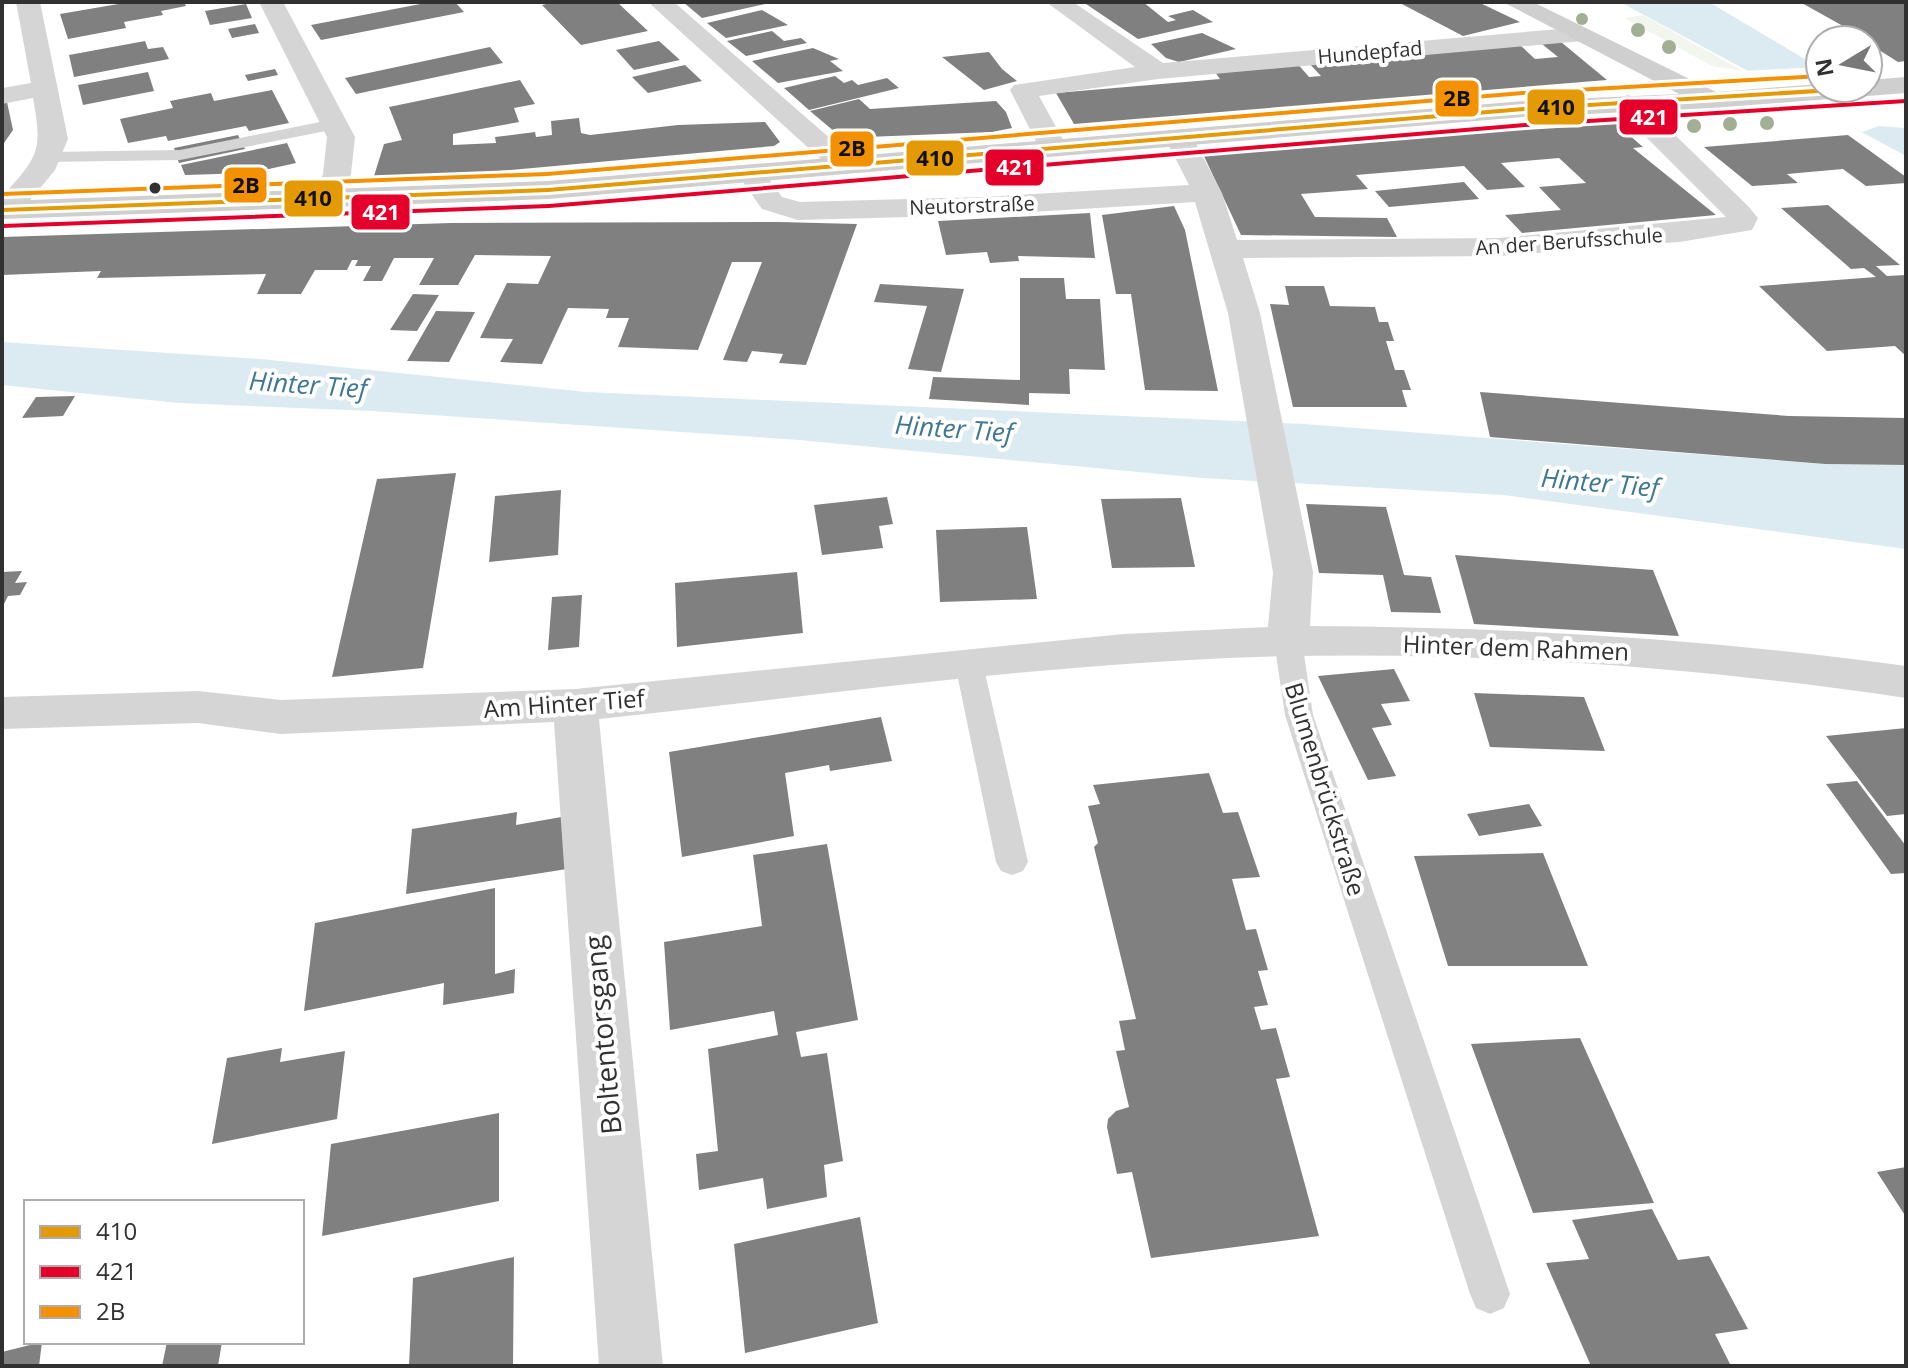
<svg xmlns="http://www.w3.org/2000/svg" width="1908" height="1368" font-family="'Open Sans',sans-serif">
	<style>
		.green { fill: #f2f6ee }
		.water { fill: #dcebf2 }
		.pier { fill: #fff }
		.building { fill: #808080 }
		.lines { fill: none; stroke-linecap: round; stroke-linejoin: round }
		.lane { fill: #d5d5d5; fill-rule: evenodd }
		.street { fill: #d5d5d5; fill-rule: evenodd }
		.secondary { fill: #cfcfcf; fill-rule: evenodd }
		.bus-1-casing { stroke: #fff; stroke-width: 6 }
		.bus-2-casing { stroke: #fff; stroke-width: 6 }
		.bus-3-casing { stroke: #fff; stroke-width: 6 }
		.bus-1 { fill: #e39a05; fill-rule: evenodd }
		.bus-2 { fill: #e4002b; fill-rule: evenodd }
		.bus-3 { fill: #f39100; fill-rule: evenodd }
		.tree { fill: #a3af95 }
		.bus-dot { fill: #313131; stroke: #fff; stroke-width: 3 }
		.labels { text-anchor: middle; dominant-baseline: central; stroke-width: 8; stroke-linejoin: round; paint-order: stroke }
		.far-street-label { font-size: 20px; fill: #313131; stroke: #fff }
		.street-label { font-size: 24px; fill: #313131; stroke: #fff }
		.water-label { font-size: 26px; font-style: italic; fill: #3f7894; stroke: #fff }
		.near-street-label { font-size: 28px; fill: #313131; stroke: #fff }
		.line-badge { stroke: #fff; stroke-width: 3 }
		.badge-label { font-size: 22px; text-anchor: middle; font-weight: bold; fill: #fff }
		.pale-badge-label { font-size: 22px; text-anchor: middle; font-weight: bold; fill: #111 }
	</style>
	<rect width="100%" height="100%" fill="#fff"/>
	<path class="green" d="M1643,15L1743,71L1712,66L1624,18Z"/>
	<path class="water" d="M1620,2H1709L1820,68V88L1906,117V156Z
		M2,342L261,359L586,392L1304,424L1825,464L1906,465V549L1503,495L1202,478L799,440L372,411L178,403L2,385Z"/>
	<path class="pier" d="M1818,67L1820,88H1855L1906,117V128L1879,126L1862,132L1743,71Z"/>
	<path class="building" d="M130,2H184L186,6L161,11L163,15L124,22L126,28L68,39L60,14Z
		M431,2H455L464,12L321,40L311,25Z
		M555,2H617L648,31L581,45L542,5Z
		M683,2H769L770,3L702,18Z
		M1083,2H1143L1168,22L1176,20L1168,16L1193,10L1213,22L1138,39Z
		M1398,2H1478L1520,22L1463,36Z
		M1800,2H1906V61L1898,62L1868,43V40Z
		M246,4L252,18L210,25L205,11Z
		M762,10L788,25L726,38L707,23Z
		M255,24L259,33L232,38L228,29Z
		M772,31L784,41L801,38L807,43L746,56L727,41Z
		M1202,33L1236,49L1179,62L1166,58L1151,44Z
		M145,41L148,49L163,47L169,59L74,77L69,55Z
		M659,41L680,60L634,70L616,50Z
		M1561,42L1607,80L1074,124L1056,93L1220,79L1212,68L1296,62L1309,77L1321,76L1307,61L1520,45L1535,59L1558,57L1542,44Z
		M490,47L503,63L356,94L345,78Z
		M813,48L839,59L830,61L843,71L778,83L752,61Z
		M989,52L1002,69L1017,81L984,90L942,57Z
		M685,65L702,81L648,93L632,77Z
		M275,69L278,75L248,81L245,75Z
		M148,72L154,91L83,105L78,85Z
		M835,76L844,83L852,80L858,85L887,78L899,88L809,110L784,88Z
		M520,80L535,104L514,108L519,122L453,134V145L496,143L495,137L535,132L536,137L552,135L551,121L579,118L581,133L590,135L678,125L765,122L780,142L774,146L456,175L374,176L384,144L402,140L389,107Z
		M272,90L289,123L249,131L246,126L168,141L166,136L128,143L120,119L173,108L170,101L211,93L214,101Z
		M859,99L870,109L996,101L1006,112L1012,128L992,132L842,138L810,111Z
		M7,102L13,130L2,146V103Z
		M1614,122L1643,147L1633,148L1716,215L1522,233L1505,215L1561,210L1539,187L1586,183L1559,158L1501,163L1525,187L1487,190L1464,166L1356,175L1368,189L1301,194L1315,217L1387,218L1397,237L1241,235L1203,154Z
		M238,135L245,149L179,163L174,148Z
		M1848,135L1906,177V183L1866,186L1843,169L1787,174L1798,183L1752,186L1704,147Z
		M287,143L296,163L250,173L185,175L181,165Z
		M1464,182L1479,199L1389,207L1375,191Z
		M1828,205L1900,265L1876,266L1887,276L1906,275V356L1895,346L1827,351L1759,286L1876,277L1864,268L1851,269L1781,208Z
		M1174,206L1185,230L1218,391L1145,390L1131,294H1116L1102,215Z
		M1090,213L1095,258L1018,256L1019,261L990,263L987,252L946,255L938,221Z
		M779,222L857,224L806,365L779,363L783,354L752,351L747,362L723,360L762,262H732L698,350L618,347L629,318H606L609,309L568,308L542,364L500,362L513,339L480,338L507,283L538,284L551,256L475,255L458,285H419L434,258H394L382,281H363L371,266H355L358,260H352L347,270H315L301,294H257L266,274L97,278L101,271L2,275V237L451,223Z
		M1020,278H1064L1066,299H1100L1105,370L1069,369L1070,394L1029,393V405L929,399L933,377L1020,380Z
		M880,284L964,289L941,372L908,369L927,306L874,302Z
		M1285,286H1324L1330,306L1375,307L1379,322H1388L1394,341H1386L1395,370H1404L1411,390H1402L1407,407H1293L1270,304L1289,305Z
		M413,294L439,295L417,331L390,330Z
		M436,311L475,312L449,362L407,361Z
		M1480,392L1789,416L1906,418V465L1825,464L1490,437Z
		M75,396L63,416L22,418L36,397Z
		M456,473L423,668L332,677L377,479Z
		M561,490L558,555L489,562L495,496Z
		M887,497L893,524L879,526L883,548L822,555L814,505Z
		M1181,498L1195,567L1112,568L1101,499Z
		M1306,504L1386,507L1404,575L1431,577L1441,613L1391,612L1383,575L1319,573Z
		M1027,527L1037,599L940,602L936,530Z
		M1455,555L1653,570L1679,636L1474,624Z
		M22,571L15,583L27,582L20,595L8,596L2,608V572Z
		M797,572L803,633L677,647L675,583Z
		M582,595L579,647L548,650L552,597Z
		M1394,669L1410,701L1381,704L1392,725L1372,728L1396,776L1368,780L1318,676Z
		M1474,693L1584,697L1605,751L1490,747Z
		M881,717L892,761L830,771L829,765L785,773L794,836L682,857L669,752Z
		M1906,728V814L1887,816L1826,736Z
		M1209,773L1223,813L1238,812L1260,877L1232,879L1246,930L1256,929L1268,970L1258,971L1268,1005L1254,1007L1261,1030L1276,1028L1290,1077L1276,1079L1319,1236L1151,1258L1132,1172L1117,1174L1107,1127L1108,1119L1116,1111L1129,1107L1116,1051L1125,1050L1119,1021L1136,1019L1094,847L1098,843L1088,806L1100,804L1093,785Z
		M1857,781L1906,846V873L1891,874L1826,784Z
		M1529,804L1542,826L1479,836L1467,814Z
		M517,812L516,825L567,816V869L406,894L412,829Z
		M827,844L858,1020L796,1032L801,1057L827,1053L843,1161L824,1165L827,1197L767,1209L763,1178L699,1190L696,1154L718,1151L708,1049L778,1035L774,1011L670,1030L664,942L762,926L753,855Z
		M1543,853L1588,966H1448L1414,856Z
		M495,888V974L515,969L514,993L443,1005L444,983L304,1011L315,923Z
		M1580,1038L1654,1203L1533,1213L1471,1044Z
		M282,1048L280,1062L345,1051L337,1119L212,1144L227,1058Z
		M499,1113V1201L322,1236L331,1144Z
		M1906,1167V1217L1877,1172Z
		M1652,1209L1678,1260L1709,1256L1748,1329L1715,1334L1731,1366H1591L1546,1263L1589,1259L1572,1220Z
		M860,1217L878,1323L745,1353L734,1244Z
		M514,1257L513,1366H409L413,1278Z
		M42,1342L39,1366H2V1352Z
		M167,1342H222L218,1366H162Z"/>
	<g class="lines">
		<path class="lane" d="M335,119L344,124L341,128L180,160L48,162L39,157L48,152L180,150Z
			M1288,632L1298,634L1302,641L1313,715L1510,1294L1504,1308L1490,1314L1476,1308L1470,1294L1285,715L1274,641L1278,634Z
			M969,654L979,657L983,664L1028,862L1023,871L1012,875L1001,871L996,862L955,664L959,657Z"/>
		<path class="street" d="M16,2H40L68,139L55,170L17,216L2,218V197C38,156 43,153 33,98L2,104V88L31,83Z
			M259,2H283L355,137L351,174L338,205H318L313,199L323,174L327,137Z
			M648,2H674L856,161L860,167L856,173H836Z
			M1046,2H1073L1163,63L1583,27L1595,34L1583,41L1158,79L1039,96L1067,147L1063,153H1043L1039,147L1010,90L1014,85L1135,67Z
			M1627,95L1636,97L1748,206L1758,218L1752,230L1679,242L1499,256L1243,258L1260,313L1313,572L1310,626C1510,627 1708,639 1906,666V698C1702,668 1495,652 1288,656C1058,661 828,695 599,719L663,1366H599L554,722L281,734L198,723L2,729V697L198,691L281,700L575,689L1124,634L1268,627L1273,572L1228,313L1195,202L983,215L798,220L762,209L738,175L742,169H762L782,197L800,202L983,197L1189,185L1164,136L1168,130H1188L1192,136L1222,193L1237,240L1499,238L1726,217L1618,109L1614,103Z"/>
		<path class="secondary" d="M1503,2H1533L1716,92L1820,84V88H1868V80L1906,77V93L1712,108L1524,117L548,199L2,219V201L548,181L1524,101L1679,94Z"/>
		<g class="bus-1-casing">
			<path id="bus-1" d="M1868,86L1871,88L1867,90L1524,111L548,192L2,212V208L548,188L1524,107L1832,88H1868Z"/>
		</g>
		<g class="bus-2-casing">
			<path id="bus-2" d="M1906,99V103L1525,127L549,208L2,228L3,224L549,204L1525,123Z"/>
		</g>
		<g class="bus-3-casing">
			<path id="bus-3" d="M1820,74V78L1523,95L547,176L2,196V192L547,172L1523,91Z"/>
		</g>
		<use href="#bus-1" class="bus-1"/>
		<use href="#bus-2" class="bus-2"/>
		<use href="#bus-3" class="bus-3"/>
	</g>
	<g class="tree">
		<circle cx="1582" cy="19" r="6"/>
		<circle cx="1638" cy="30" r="7"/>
		<circle cx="1669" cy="47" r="7"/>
		<circle cx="1767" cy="123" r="7"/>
		<circle cx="1730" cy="124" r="7"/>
		<circle cx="1694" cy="126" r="7"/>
	</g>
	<circle class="bus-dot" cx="155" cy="188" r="7"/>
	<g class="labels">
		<g class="far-street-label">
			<text transform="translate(1370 52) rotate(-5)">Hundepfad</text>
			<text transform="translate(972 205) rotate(-2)">Neutorstraße</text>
			<text transform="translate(1569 241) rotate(-4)">An der Berufsschule</text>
		</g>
		<g class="street-label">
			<text transform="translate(1516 647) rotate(2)">Hinter dem Rahmen</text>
			<text transform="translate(564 703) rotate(-4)">Am Hinter Tief</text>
			<text transform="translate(1326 789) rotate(73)">Blumenbrückstraße</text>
		</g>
		<g class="water-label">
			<text transform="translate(308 384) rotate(4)">Hinter Tief</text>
			<text transform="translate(954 428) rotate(4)">Hinter Tief</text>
			<text transform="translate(1600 482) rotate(5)">Hinter Tief</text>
		</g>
		<g class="near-street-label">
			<text transform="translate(602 1035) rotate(-95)">Boltentorsgang</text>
		</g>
	</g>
	<g class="line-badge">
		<rect x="1434" y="79" width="46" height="39" rx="8" fill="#f39100"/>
		<rect x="1526" y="88" width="60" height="38" rx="8" fill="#e39a05"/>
		<rect x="1618" y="98" width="61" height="38" rx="8" fill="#e4002b"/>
		<rect x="829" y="130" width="46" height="38" rx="8" fill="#f39100"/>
		<rect x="905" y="139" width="60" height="38" rx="8" fill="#e39a05"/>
		<rect x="984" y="148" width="61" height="39" rx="8" fill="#e4002b"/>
		<rect x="223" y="166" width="45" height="38" rx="8" fill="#f39100"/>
		<rect x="283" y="179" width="61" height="39" rx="8" fill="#e39a05"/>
		<rect x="350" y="193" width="61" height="38" rx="8" fill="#e4002b"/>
	</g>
	<g class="badge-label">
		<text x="1649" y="125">421</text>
		<text x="1015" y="175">421</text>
		<text x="381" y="220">421</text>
	</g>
	<g class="pale-badge-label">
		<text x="1457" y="106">2B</text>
		<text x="1556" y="115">410</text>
		<text x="852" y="156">2B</text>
		<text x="935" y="166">410</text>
		<text x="246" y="193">2B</text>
		<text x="313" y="206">410</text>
	</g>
	<rect width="1908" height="1368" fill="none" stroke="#313131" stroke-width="8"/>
	<rect x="24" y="1200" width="280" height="144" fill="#ffffff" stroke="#adadad" stroke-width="2"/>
	<rect x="40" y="1226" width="40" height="12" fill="#e39a05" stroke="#adadad" stroke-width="2"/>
	<text x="96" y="1240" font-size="24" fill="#313131">410</text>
	<rect x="40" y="1266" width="40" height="12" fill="#e4002b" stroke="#adadad" stroke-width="2"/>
	<text x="96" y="1280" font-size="24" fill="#313131">421</text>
	<rect x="40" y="1306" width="40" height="12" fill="#f39100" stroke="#adadad" stroke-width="2"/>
	<text x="96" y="1320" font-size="24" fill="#313131">2B</text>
	<g transform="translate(1844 64) rotate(260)"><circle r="38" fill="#ffffff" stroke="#adadad" stroke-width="2"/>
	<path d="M0-6L14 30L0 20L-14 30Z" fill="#797979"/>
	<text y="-12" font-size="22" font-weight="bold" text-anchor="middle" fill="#313131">N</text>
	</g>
</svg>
